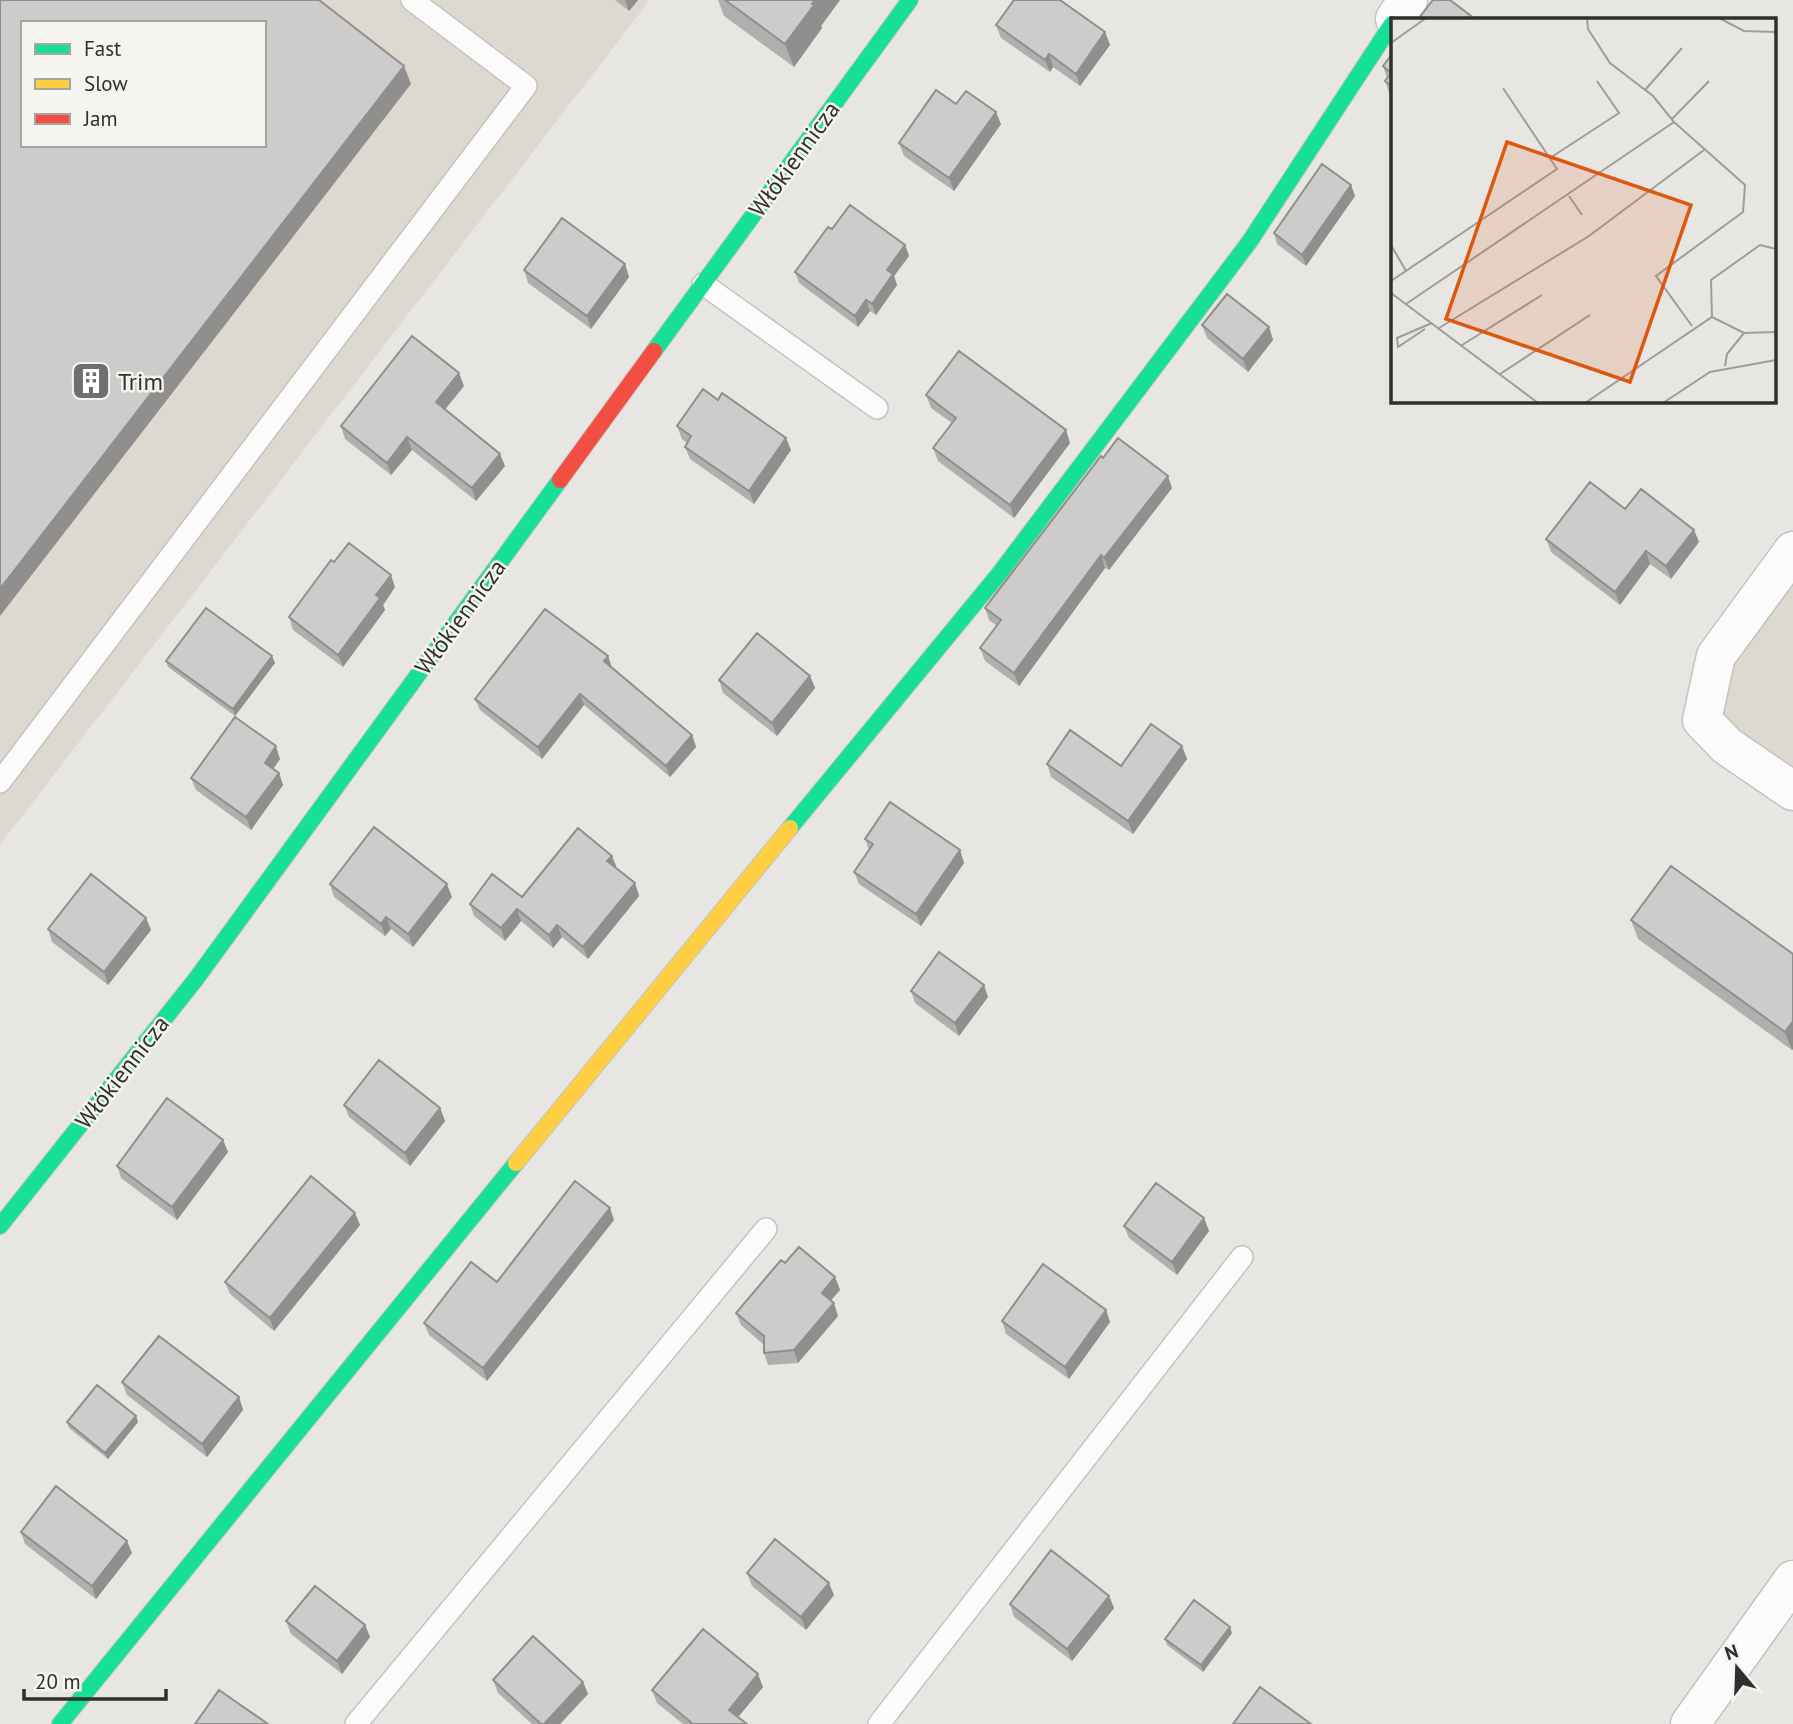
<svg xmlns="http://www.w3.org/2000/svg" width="1793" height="1724" font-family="'PT Sans',sans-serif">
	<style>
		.built { fill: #ddd9d1; fill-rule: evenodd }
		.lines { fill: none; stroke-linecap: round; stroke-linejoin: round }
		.lane-casing { stroke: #c4c3c0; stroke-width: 24 }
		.street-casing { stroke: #c4c3c0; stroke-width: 41 }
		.fast-casing { stroke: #c4c3c0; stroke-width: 18 }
		.slow-casing { stroke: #c4c3c0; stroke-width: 18 }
		.jam-casing { stroke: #c4c3c0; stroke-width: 18 }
		.lane { stroke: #fcfbfb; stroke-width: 21 }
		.street { stroke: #fcfbfb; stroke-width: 38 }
		.fast { stroke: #16e098; stroke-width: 16 }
		.slow { stroke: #ffcf43; stroke-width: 16 }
		.jam { stroke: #f24e42; stroke-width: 16 }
		.wall { fill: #b1afae }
		.shaded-wall { fill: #908f8d }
		.building { fill: #ceccca; stroke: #908f8d; stroke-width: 2; fill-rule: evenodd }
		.labels { text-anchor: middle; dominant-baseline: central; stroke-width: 5; stroke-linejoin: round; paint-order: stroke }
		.street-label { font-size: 24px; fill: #302f2e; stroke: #f6f4f0 }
		.poi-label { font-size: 24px; fill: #302f2e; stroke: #f6f4f0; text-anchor: start }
		.inset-road { fill: none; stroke: #9e9d9b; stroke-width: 2 }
		.view { fill: #df570e; fill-opacity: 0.15; stroke: #df570e; stroke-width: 3.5 }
		.inset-edge { fill: none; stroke: #302f2e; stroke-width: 3.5 }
	</style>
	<rect width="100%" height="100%" fill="#e8e6e3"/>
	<path class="built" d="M0,0H650L0,845ZM23,23H264V145H23Z
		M1793,579V772L1726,726L1717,699L1738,647Z"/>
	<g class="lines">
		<g class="lane-casing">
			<path id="lane" d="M703,284L877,408
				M0,782L526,86L412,0
				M356,1724L766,1229
				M879,1724L1242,1257"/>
		</g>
		<g class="street-casing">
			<path id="street" d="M1395,19L1408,0
				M1793,551L1716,656L1702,720L1727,746L1793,791
				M1690,1724L1793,1580"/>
		</g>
		<g class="fast-casing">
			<path id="fast" d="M654,351L910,0
				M790,828L999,574L1250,241L1392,24
				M0,1226L196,979L560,480
				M60,1724L516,1163"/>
		</g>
		<g class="slow-casing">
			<path id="slow" d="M516,1163L790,828"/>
		</g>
		<g class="jam-casing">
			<path id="jam" d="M560,480L654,351"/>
		</g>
		<use href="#lane" class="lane"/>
		<use href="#street" class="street"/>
		<use href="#fast" class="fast"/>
		<use href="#slow" class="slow"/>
		<use href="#jam" class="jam"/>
	</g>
	<path class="wall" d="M615,0H638L629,11Z
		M718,0H840L821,26L822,28L794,67L724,16Z
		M996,25L1105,32L1110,45L1080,86L1053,67L1050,72L1001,38Z
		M1392,54V95L1389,93L1385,81L1387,78L1383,66Z
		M956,104L1001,124L954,191L904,156L899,143Z
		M1351,185L1355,196L1306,266L1277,244L1274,233Z
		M832,229L905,245L909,256L894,276L897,285L876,315L870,311L858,327L799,283L795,272Z
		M625,264L629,277L591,329L528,283L524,270Z
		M1202,325L1269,327L1273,340L1248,372L1207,338Z
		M464,386L445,410L505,466L476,501L412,450L391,475L345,439L341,426Z
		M926,395L1070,443L1014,518L938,461L933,448L952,423L931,408Z
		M677,426L791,450L754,504L690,459L685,447L687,443L682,439Z
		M1172,488L1109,570L1105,568L1019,686L985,661L980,648L997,626L989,620L985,608Z
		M1625,509L1694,530L1699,542L1671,579L1650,564L1620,605L1551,552L1546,539Z
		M334,562L395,587L383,605L385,610L343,667L293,630L289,617Z
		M272,656L275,663L235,716L168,667L166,661Z
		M608,656L612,668L692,735L696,747L670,777L584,705L542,759L480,710L475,699Z
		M810,676L815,688L777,736L723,693L719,680Z
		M1182,746L1187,759L1133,834L1051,777L1047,764L1121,766Z
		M280,759L273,769L279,773L283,785L251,830L196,790L191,778Z
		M865,839L960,850L964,863L921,926L859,884L854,872L869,850Z
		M617,868L635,883L639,896L588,959L562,937L553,948L521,921L505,941L474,916L470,904L522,897Z
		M330,884L452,897L413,947L391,929L385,936L334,897Z
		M146,918L151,930L108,985L52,942L48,929Z
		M1631,920L1793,954V1049L1792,1050L1638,939Z
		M911,991L988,997L959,1036L915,1003Z
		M344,1105L440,1108L445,1121L410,1166L349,1117Z
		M223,1140L228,1152L177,1220L121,1178L117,1166Z
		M355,1213L360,1225L274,1331L230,1294L225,1282Z
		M1204,1218L1209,1231L1177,1275L1129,1238L1124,1226Z
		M614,1220L487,1381L429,1335L424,1323Z
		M785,1263L835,1277L840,1290L830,1301L838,1316L798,1363L768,1365L764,1353V1345L741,1325L736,1313Z
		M1106,1310L1110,1322L1069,1379L1006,1334L1002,1321Z
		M122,1382L239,1397L243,1410L207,1457L127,1395Z
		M136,1416L138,1422L108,1459L69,1428L67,1422Z
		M21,1532L132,1553L96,1599L25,1544Z
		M747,1573L834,1595L806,1630L752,1586Z
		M1109,1596L1114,1608L1072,1661L1014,1617L1010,1604Z
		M286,1621L365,1625L370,1637L342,1674L291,1634Z
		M1232,1633L1203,1672L1167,1645L1165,1639Z
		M493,1680L583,1682L588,1694L560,1724H532L498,1693Z
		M763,1687L738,1717L747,1724H683L657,1703L652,1690Z"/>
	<path class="shaded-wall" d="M625,0H638L629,11Z
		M815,0H840L821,26L822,28L794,67L785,44Z
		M1105,32L1110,45L1080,86L1076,74Z
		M1049,54L1053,67L1050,72L1045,60Z
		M404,66L411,84L0,616V589Z
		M996,112L1001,124L954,191L949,178Z
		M1351,185L1355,196L1306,266L1302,255Z
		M905,245L909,256L894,276L897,285L876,315L872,304L887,270Z
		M625,264L629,277L591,329L587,316Z
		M866,300L870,311L858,327L855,316Z
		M1269,327L1273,340L1248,372L1243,359Z
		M459,373L464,386L440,415L436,402Z
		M1066,430L1070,443L1014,518L1010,505Z
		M407,437L412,450L391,475L387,463Z
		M786,438L791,450L754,504L749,491Z
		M500,454L505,466L476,501L472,488Z
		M1168,476L1172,488L1109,570L1104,558Z
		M1694,530L1699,542L1671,579L1666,566Z
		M1646,551L1650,564L1620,605L1615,592Z
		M1101,555L1105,568L1019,686L1014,673Z
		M391,575L395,587L383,605L385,610L343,667L338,655L376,595Z
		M272,656L275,663L235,716L233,709Z
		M608,656L612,668L604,661Z
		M810,676L815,688L777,736L772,723Z
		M580,694L584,705L542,759L538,747Z
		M692,735L696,747L670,777L666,766Z
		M276,746L280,759L269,775L265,763Z
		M1182,746L1187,759L1133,834L1128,821Z
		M279,773L283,785L251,830L246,817Z
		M960,850L964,863L921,926L916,914Z
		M612,856L617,868L607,861Z
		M635,883L639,896L588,959L583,947Z
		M447,884L452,897L413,947L408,934Z
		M517,909L521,921L505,941L501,928Z
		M386,917L391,929L385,936L381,924Z
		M146,918L151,930L108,985L104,972Z
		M557,925L562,937L553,948L549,935Z
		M984,985L988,997L959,1036L955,1023Z
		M1793,1021V1049L1792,1050L1785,1032Z
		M440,1108L445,1121L410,1166L405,1153Z
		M223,1140L228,1152L177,1220L172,1207Z
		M610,1208L614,1220L487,1381L483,1368Z
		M355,1213L360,1225L274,1331L270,1318Z
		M1204,1218L1209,1231L1177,1275L1172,1262Z
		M835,1277L840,1290L826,1306L822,1293Z
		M834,1303L838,1316L798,1363L794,1350Z
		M1106,1310L1110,1322L1069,1379L1065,1367Z
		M239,1397L243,1410L207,1457L202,1444Z
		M136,1416L138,1422L108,1459L105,1453Z
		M127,1541L132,1553L96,1599L92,1586Z
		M829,1583L834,1595L806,1630L801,1617Z
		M1109,1596L1114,1608L1072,1661L1067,1649Z
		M365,1625L370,1637L342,1674L337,1661Z
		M1230,1627L1232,1633L1203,1672L1201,1665Z
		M758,1674L763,1687L734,1722L729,1710Z
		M583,1682L588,1694L560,1724H544Z"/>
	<path class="building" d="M0,0H319L404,66L0,589ZM23,23H264V145H23Z
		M725,0H815L812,4L814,5L785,44Z
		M1014,0H1060L1105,32L1076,74L1049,54L1045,60L996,25Z
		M1433,0H1450L1475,19H1418Z
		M1392,54V86L1385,81L1391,73L1383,66Z
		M936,90L956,104L966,91L996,112L949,178L899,143Z
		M1322,164L1351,185L1302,255L1274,233Z
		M850,205L905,245L887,270L893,274L872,304L866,300L855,316L795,272L828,227L832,229Z
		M562,218L625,264L587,316L524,270Z
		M1227,294L1269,327L1243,359L1202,325Z
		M412,336L459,373L436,402L500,454L472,488L407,437L387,463L341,426Z
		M959,351L1066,430L1010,505L933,448L956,418L926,395Z
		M703,389L718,400L722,393L786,438L749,491L685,447L691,436L677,426Z
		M1118,438L1168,476L1104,558L1101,555L1014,673L980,648L1001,620L985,608L1101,456L1103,458Z
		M1590,482L1625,509L1641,489L1694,530L1666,566L1646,551L1615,592L1546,539Z
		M349,543L391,575L376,595L380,598L338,655L289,617L331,560L334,562Z
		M206,608L272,656L233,709L166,661Z
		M545,609L608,656L604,661L692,735L666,766L580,694L538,747L475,699Z
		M757,633L810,676L772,723L719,680Z
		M235,717L276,746L265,763L279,773L246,817L191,778Z
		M1151,724L1182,746L1128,821L1047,764L1070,730L1121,766Z
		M890,802L960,850L916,914L854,872L873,844L865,839Z
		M374,827L447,884L408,934L386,917L381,924L330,884Z
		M578,828L612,856L607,861L635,883L583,947L557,925L549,935L517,909L501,928L470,904L492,874L522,897Z
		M1671,866L1793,954V1021L1785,1032L1631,920Z
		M91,874L146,918L104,972L48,929Z
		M939,952L984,985L955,1023L911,991Z
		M379,1060L440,1108L405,1153L344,1105Z
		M167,1098L223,1140L172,1207L117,1166Z
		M311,1176L355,1213L270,1318L225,1282Z
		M575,1181L610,1208L483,1368L424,1323L471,1262L497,1282Z
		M1156,1183L1204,1218L1172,1262L1124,1226Z
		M799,1247L835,1277L822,1293L834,1303L794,1350L764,1353V1336L736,1313L781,1260L785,1263Z
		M1043,1264L1106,1310L1065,1367L1002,1321Z
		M159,1336L239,1397L202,1444L122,1382Z
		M97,1385L136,1416L105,1453L67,1422Z
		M56,1486L127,1541L92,1586L21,1532Z
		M775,1539L829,1583L801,1617L747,1573Z
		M1051,1550L1109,1596L1067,1649L1010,1604Z
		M315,1586L365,1625L337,1661L286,1621Z
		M1194,1600L1230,1627L1201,1665L1165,1639Z
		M703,1629L758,1674L729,1710L747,1724H693L652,1690Z
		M533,1636L583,1682L544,1724H541L493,1680Z
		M1260,1687L1311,1724H1233Z
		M219,1690L268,1724H195Z"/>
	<defs>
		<g id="building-square" transform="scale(2.0125)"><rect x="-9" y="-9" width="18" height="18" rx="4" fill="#706f6d" stroke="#f6f4f0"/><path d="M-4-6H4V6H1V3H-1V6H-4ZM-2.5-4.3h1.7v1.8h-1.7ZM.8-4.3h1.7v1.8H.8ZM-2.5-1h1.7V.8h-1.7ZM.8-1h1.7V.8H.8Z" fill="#fff"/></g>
	</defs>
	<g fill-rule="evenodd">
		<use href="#building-square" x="91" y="381"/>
	</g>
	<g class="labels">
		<g class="street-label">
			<text transform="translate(794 159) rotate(-54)">Włókiennicza</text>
			<text transform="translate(460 617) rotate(-54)">Włókiennicza</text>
			<text transform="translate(122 1072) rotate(-52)">Włókiennicza</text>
		</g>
		<g class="poi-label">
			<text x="118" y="381">Trim</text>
		</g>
	</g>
	<g transform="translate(1391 18)">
		<rect width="385" height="385" fill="#e8e6e3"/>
		<path class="inset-road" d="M196,0L197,11L219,45L262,78L283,104L354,167L352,194L265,258L301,308M328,0L353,13L385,14M0,25L35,0M254,72L291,30M281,101L318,63M159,140L228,95L206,63M178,178L191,197M0,227L15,253M0,263L166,151L112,70M0,275L147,385M15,286L283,104M321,299L320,262L369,227L385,231M48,310L198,218L313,132M34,311L7,329L6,320L41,305M71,327L151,277M334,348L336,336L353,315M109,356L199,297M194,385L321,299L353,315L385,314M272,385L319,354L385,342"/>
		<path class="view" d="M116,124L300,187L239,364L55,301Z"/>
		<rect width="385" height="385" class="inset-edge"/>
	</g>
	<rect x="21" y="21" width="245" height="126" fill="#f6f4f0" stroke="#a7a5a2" stroke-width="2"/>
	<rect x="35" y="44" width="35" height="10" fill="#16e098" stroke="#a7a5a2" stroke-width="2"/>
	<text x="84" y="56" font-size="21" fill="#302f2e">Fast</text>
	<rect x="35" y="79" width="35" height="10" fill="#ffcf43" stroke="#a7a5a2" stroke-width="2"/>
	<text x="84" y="91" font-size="21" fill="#302f2e">Slow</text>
	<rect x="35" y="114" width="35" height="10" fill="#f24e42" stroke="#a7a5a2" stroke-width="2"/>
	<text x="84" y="126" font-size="21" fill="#302f2e">Jam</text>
	<g transform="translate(1737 1668) rotate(341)" stroke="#f6f4f0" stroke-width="5" paint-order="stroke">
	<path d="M0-5L12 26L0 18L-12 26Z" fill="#302f2e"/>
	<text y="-10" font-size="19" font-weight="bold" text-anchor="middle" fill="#302f2e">N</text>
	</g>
	<path d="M24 1689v10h142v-10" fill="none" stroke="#302f2e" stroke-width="3.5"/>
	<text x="35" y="1689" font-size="21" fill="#302f2e" stroke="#f6f4f0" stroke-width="5" paint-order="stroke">20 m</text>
</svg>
